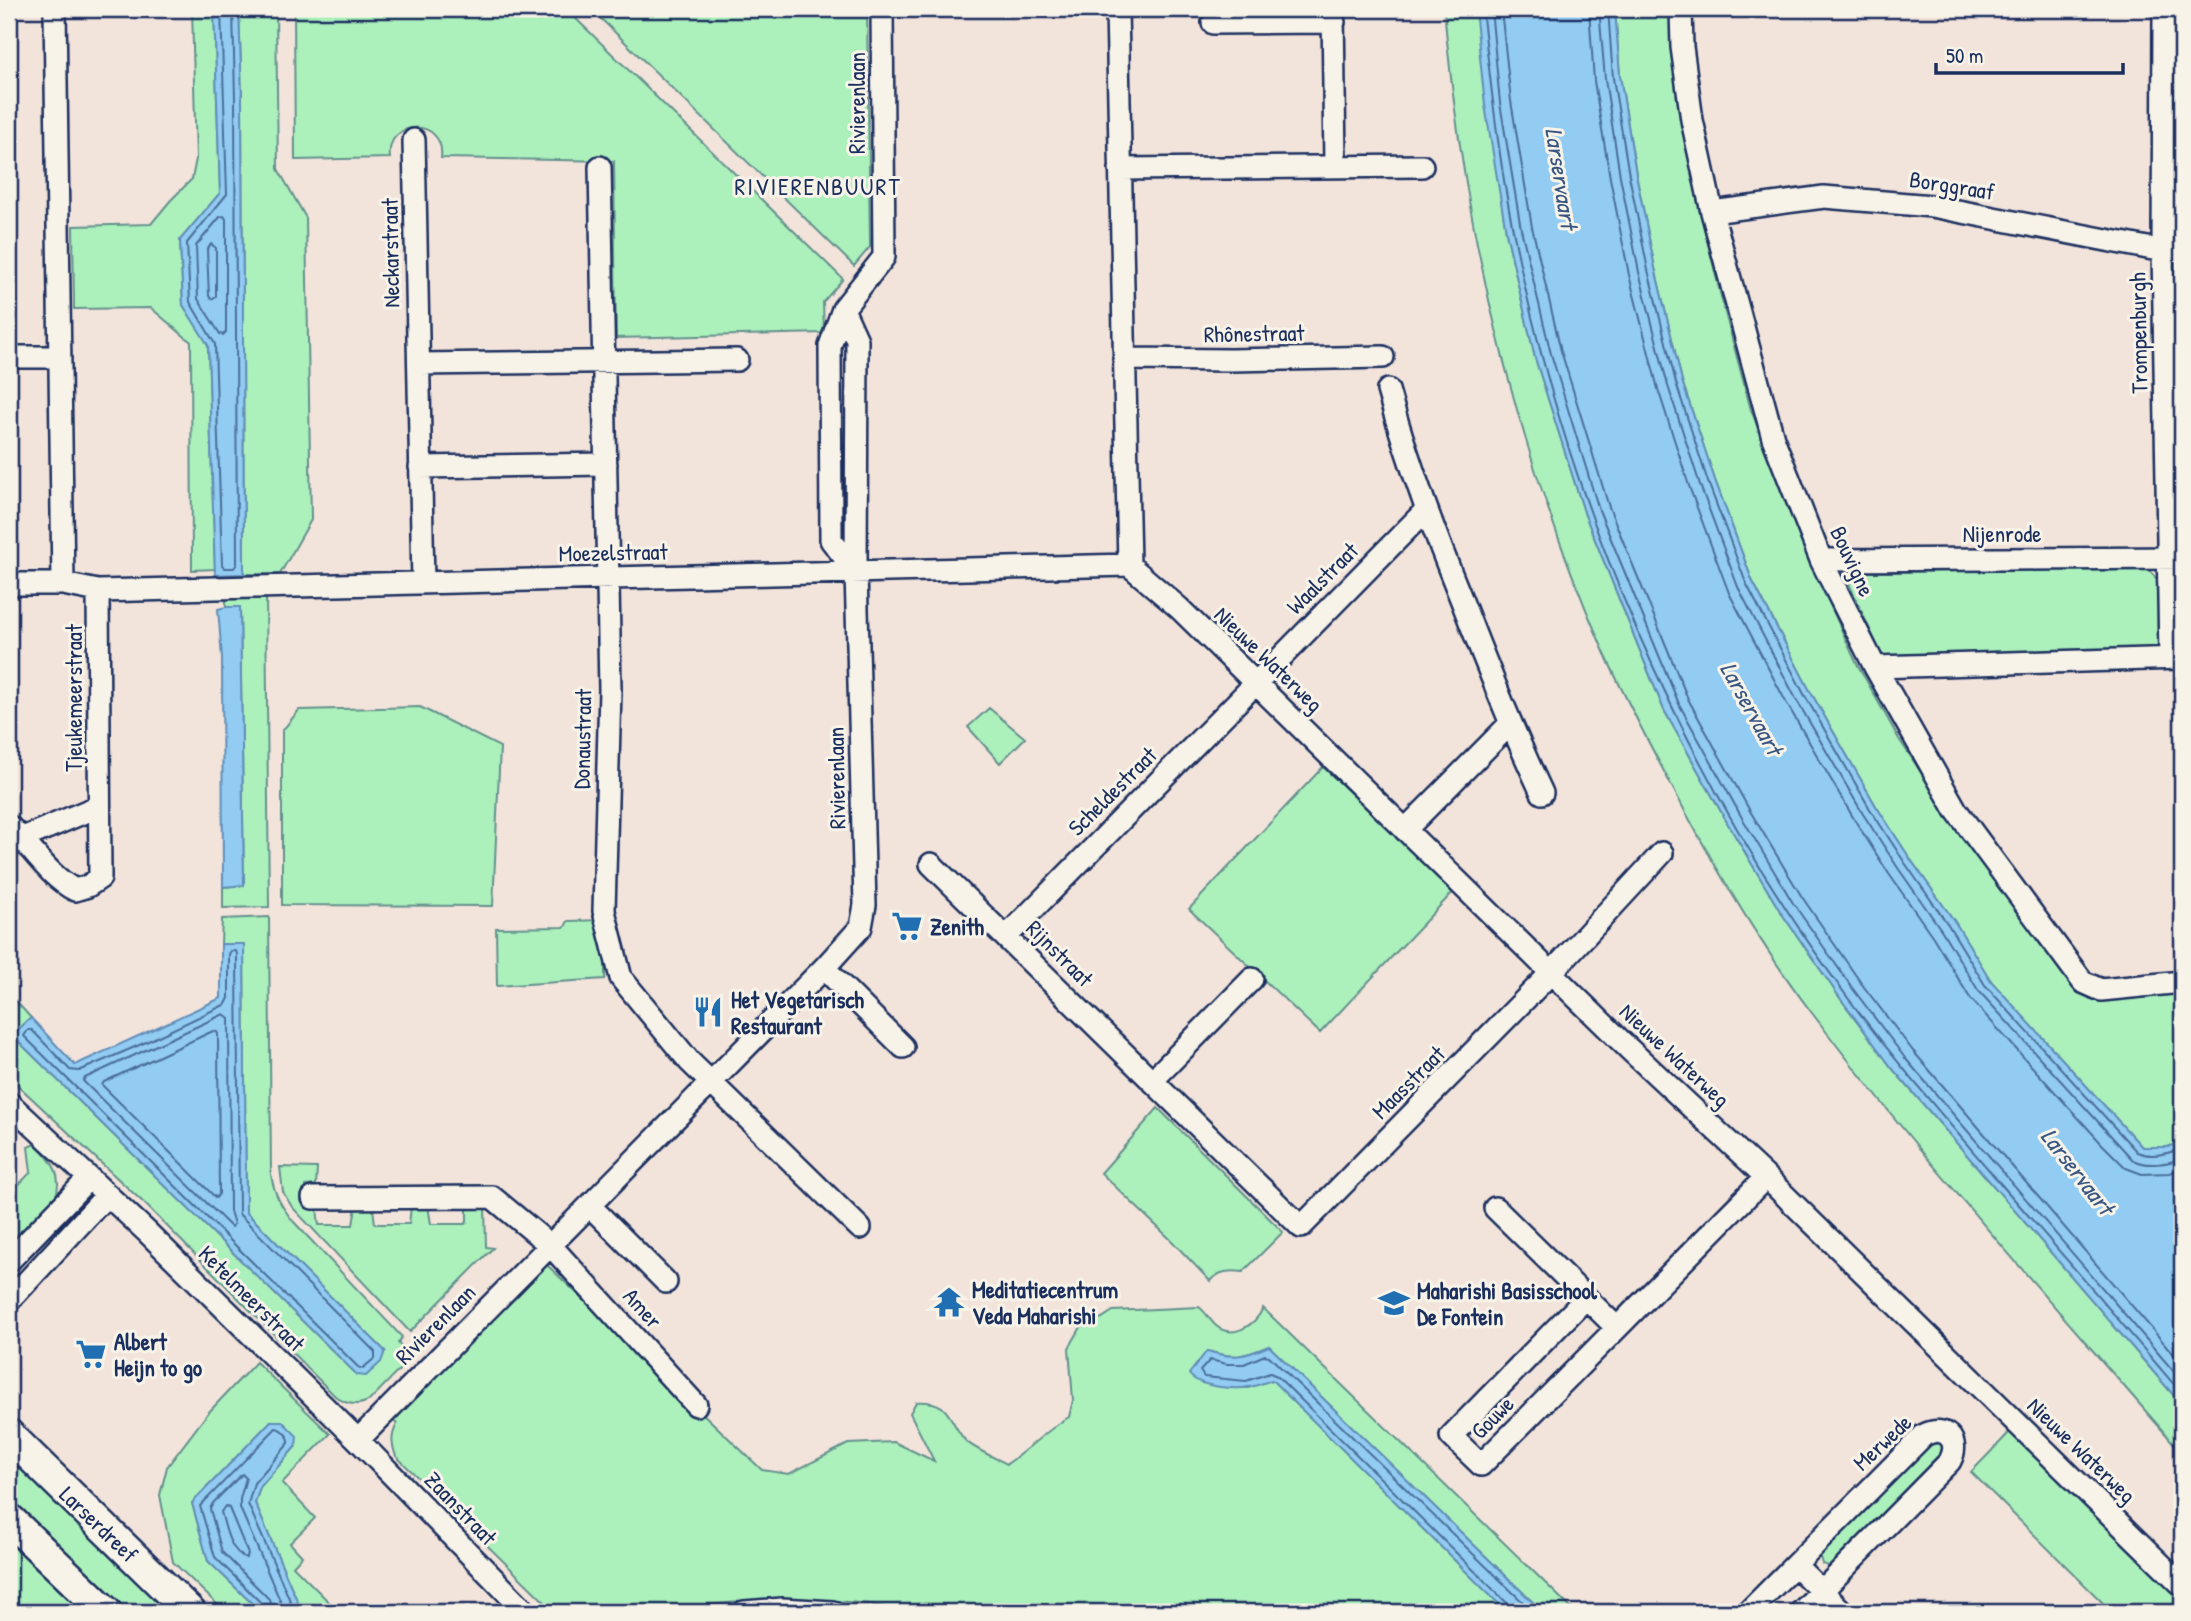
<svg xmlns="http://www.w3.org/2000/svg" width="2191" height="1621" font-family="'Patrick Hand',sans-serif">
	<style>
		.green { fill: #acf1bc; stroke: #64908d; stroke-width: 2 }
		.water { fill: #92ccf2; stroke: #628db7; stroke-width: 2 }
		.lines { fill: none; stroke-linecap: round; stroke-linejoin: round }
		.shore { stroke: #4b6e99; stroke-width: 2 }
		.street-casing { stroke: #1b2f5e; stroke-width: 26 }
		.secondary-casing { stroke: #1b2f5e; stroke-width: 35 }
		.street { stroke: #f7f3e8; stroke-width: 21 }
		.secondary { stroke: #f7f3e8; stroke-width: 30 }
		.labels { text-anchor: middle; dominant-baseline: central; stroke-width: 6; stroke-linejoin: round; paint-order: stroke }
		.street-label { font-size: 23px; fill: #1b2f5e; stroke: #f7f3e8 }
		.poi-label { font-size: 23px; font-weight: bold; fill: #1b2f5e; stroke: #f7f3e8; text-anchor: start }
		.water-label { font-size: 24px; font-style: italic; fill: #395683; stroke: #f7f3e8 }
		.neighbourhood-label { font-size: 24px; letter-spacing: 2px; fill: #1b2f5e; stroke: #f7f3e8 }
	</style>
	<rect width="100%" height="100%" fill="#f3e4db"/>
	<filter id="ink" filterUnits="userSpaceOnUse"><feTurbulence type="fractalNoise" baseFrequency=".0143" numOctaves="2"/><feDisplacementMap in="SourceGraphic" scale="14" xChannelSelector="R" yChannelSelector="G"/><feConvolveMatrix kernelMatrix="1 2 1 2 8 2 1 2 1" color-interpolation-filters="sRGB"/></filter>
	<g filter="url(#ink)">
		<path class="green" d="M192,9H214L220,193L180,240L183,305L208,344L215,569L192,570L191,342L151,308L74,309L73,226L151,224L170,201L192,179L196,159Z
			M239,9H276L278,169L306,218L311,520L280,574H244L242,99Z
			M294,9H566L843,279L823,302L824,333L616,338L614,161L441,158C446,117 385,118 390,158L295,160Z
			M591,9H867L870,247L854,266Z
			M1444,9H1475L1506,232L1535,358L1585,515L1664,710L1728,824L1780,911L1840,998L1892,1068L2182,1405V1453C2057,1308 1927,1166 1812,1013C1758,942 1709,858 1668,779C1645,735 1621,691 1601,645C1514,444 1463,227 1444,9Z
			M1615,9H1671L1688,142L1704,227L1724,309L1751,410L1812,564L1855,660L1899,739L1977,857L2090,999L2182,991V1141L2168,1147H2142L1991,981L1955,922L1911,860L1876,806L1810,691L1752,580L1715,480L1682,381L1655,268L1636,174L1620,76Z
			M2177,9H2182V236L2178,220Z
			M2182,274V533L2180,530L2179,281Z
			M2149,569L2159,583L2160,652L1883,658L1849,584L1864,572Z
			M266,593L269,907L223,908V887L244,885L240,607H226V596Z
			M420,707L500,747L493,906L282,905V731L299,710Z
			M989,708L1025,738L1000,763L968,727Z
			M1323,767L1454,891L1320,1033L1189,909Z
			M269,917L271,1174C274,1194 281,1206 293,1221L402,1337L398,1343L411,1358L370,1400C357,1407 346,1405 335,1396L146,1205L9,1077V1003L13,998L31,1018L12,1035L340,1358L385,1351L246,1212L244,944H221L222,919Z
			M605,920V979L497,986L496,928L565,927L568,921Z
			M1158,1108L1283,1232L1243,1272C1230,1270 1219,1271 1210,1281L1169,1238L1101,1173Z
			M35,1144C52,1160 64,1175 55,1199L9,1247V1195L31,1172L28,1147Z
			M280,1167L317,1168L316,1185L306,1186V1206L317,1209L319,1225H353L356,1207L373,1208L375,1224H409L411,1207L428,1206L431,1224H465L467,1222V1207L485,1206L486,1247L493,1248L410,1332L292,1207L283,1192Z
			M545,1263L762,1470L789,1474L848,1444L894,1442L934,1461L910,1413L916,1402C951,1400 947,1418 964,1439C971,1448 996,1458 1007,1464C1028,1449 1047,1430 1069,1417L1073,1400L1069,1348L1081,1327L1102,1318L1113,1311L1199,1307C1206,1312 1209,1319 1215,1325C1232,1340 1255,1326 1263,1308L1575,1612H1543L1269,1346C1243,1357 1234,1359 1207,1351L1202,1383L1248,1388L1272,1380L1507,1612H909L869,1604L826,1600L782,1598L695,1606L665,1612H555L396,1456C391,1443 391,1436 397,1424L391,1419Z
			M256,1362L330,1434L282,1483L315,1518L290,1543L302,1556L293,1566L339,1612H302L255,1503L260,1487L296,1446L271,1421L192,1503L208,1561L261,1612H225L173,1562L160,1495L167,1467L208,1413Z
			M2011,1431L2182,1599V1612H2112L1971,1472Z
			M1939,1438L1946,1452L1832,1567L1822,1564L1819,1554L1928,1441Z
			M9,1455L168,1612H125L9,1497Z
			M9,1540L83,1612H9Z"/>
		<path class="water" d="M214,9H239L242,99L244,574L215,575L208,345L183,305L180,240L220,193Z
			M1475,9H1615L1620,76L1636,174L1655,268L1682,381L1715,480L1752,580L1810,691L1876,806L1911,860L1955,922L1991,981L2142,1147H2168L2182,1141V1405L1892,1068L1840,998L1780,911L1728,824L1664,710L1585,515L1535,358L1506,232L1485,105Z
			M226,607H240L244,885L223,887L222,658L218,609Z
			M221,944H244L246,1212L385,1351L381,1362L366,1376L357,1375L340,1358L12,1035L31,1018L75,1065L221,998Z
			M1269,1346L1543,1612H1507L1272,1380C1265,1382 1257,1386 1249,1387C1234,1390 1198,1387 1189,1374L1207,1351C1234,1359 1243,1357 1269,1346Z
			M271,1421H282L297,1436L296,1446L260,1487L255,1503L302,1612H261L208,1561L192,1503Z"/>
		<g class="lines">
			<path class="shore" d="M221,9L227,194L187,243L190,302L215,344L222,565L225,568H234L237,564L235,99L233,9
				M1482,9C1491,83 1498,156 1513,230C1566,504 1682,774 1848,998C1896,1062 1948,1122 2000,1183C2061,1253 2122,1323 2182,1394
				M1491,9L1500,103L1521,229L1551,354L1599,510L1679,704L1741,816L1793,903L1853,989L1905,1058L2182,1381
				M1501,9L1511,101L1532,227L1561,351L1609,507L1688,699L1750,811L1802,897L1861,983L1913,1051L2182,1364
				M1589,9L1594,81L1610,178L1629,275L1658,389L1690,489L1729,593L1787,704L1854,819L1889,874L1933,937L1970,998L2102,1144L2126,1168L2142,1174L2169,1173L2182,1169
				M1599,9L1605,79L1620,176L1639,272L1668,386L1700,485L1738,587L1796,699L1863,814L1898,868L1942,931L1978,990L2133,1160C2147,1167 2168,1164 2182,1158
				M1608,9L1613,78L1629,175L1648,270L1676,383L1708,482L1746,583L1804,694L1870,809L1905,863L1949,926L1985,985L2137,1152C2151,1158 2168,1154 2182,1148
				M224,216L226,219V332L223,335L220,334L198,299L196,246L220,217Z
				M211,244L216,248V296L212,299L209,296L207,250Z
				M231,951H236L237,954L239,1214L375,1352V1358L363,1368H359L344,1353L24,1036L28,1030H32L70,1070L79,1071L144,1043L226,1004L229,998V954Z
				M224,1014L229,1018L230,1211L234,1224L231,1227L83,1081L85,1078Z
				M213,1031L217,1032L218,1034L219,1194L216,1198L102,1085L104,1082Z
				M225,1506L229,1508L248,1554L246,1558C229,1551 226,1529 221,1512Z
				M265,1612L263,1605L215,1557L200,1506L276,1428C282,1429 290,1437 289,1443L254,1483L248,1504L295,1612
				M274,1612L269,1599L222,1552L210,1509L213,1503L242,1474L246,1478L240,1499V1508L285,1612
				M1511,1612L1508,1604L1277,1376L1270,1373L1246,1381L1204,1377L1200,1371L1210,1360L1227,1364H1244L1265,1355L1269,1356L1533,1612"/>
			<g class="street-casing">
				<path id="street" d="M55,9L63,584
					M1117,9L1129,565
					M1333,9L1335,167
					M1681,9L1682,47L1692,120L1712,212L1773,438L1821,560L1875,667L1956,810L2083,982L2101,990L2182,982
					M2164,9L2163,251L2170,657
					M1213,23L1334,22
					M414,140L423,583
					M600,167L610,690L604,911L621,978L690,1062L860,1228
					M1120,169L1422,166
					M1712,212L1824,197L1932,206L2163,251H2182
					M9,357H60
					M1124,359L1231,360L1383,357
					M419,364L737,360
					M1388,390C1408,462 1434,532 1462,601C1487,666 1512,730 1542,793
					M420,467L606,464
					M1821,560L2182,558
					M1129,565L1179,608L1629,1049L1766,1177L2182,1585
					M856,572L831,540L830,346L843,309L884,257L882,9
					M9,584H63L98,591L1129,565
					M1875,667L2182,658
					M9,826C31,846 48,876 75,890L88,886L100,878L98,591
					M1405,830L1510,724
					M23,838L99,806
					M931,864L1301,1227L1551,973L1662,853
					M1006,937L1426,510
					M824,968L903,1047
					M1152,1081L1252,979
					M9,1103L147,1232L358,1440L526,1612
					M313,1198L492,1197L551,1246L696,1405
					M590,1206L666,1282
					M1495,1208L1617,1328L1766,1177
					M9,1261L89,1178
					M1586,1298L1451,1436L1481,1465L1617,1328
					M9,1301L107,1195
					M358,1440L824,968L861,927L865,905L856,572L857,340L843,309
					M1795,1565L1843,1612
					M744,1612L782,1609L833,1612
					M1748,1612L1924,1435C1945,1424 1961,1440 1950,1461L1801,1612"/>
			</g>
			<g class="secondary-casing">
				<path id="secondary" d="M9,1435L190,1612
					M9,1519L106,1612"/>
			</g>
			<use href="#street" class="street"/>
			<use href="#secondary" class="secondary"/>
		</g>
	</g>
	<defs>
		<g id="supermarket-bare" transform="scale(2.415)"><path d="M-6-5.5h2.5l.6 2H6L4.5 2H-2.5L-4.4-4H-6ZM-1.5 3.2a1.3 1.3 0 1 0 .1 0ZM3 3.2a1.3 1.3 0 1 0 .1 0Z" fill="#1f6fb2" stroke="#f7f3e8" stroke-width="2.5" paint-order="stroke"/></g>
		<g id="restaurant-bare" transform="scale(2.415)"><path d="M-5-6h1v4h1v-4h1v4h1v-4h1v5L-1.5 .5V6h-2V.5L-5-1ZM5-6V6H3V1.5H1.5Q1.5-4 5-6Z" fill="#1f6fb2" stroke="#f7f3e8" stroke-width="2.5" paint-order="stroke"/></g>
		<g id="temple-bare" transform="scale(2.415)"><path d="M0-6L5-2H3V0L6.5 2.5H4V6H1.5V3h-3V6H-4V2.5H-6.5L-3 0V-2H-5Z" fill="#1f6fb2" stroke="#f7f3e8" stroke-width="2.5" paint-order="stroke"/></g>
		<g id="school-bare" transform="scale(2.415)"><path d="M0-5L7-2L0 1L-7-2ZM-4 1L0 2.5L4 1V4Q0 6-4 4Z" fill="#1f6fb2" stroke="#f7f3e8" stroke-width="2.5" paint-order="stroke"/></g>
	</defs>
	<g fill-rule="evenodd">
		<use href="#supermarket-bare" x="907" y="926"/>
		<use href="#restaurant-bare" x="708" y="1012"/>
		<use href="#temple-bare" x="949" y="1302"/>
		<use href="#school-bare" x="1394" y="1303"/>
		<use href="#supermarket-bare" x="91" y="1354"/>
	</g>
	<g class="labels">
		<g class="street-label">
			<text transform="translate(856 103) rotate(-90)">Rivierenlaan</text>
			<text transform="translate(1952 185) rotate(9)">Borggraaf</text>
			<text transform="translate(390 253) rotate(-91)">Neckarstraat</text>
			<text transform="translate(1254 333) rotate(-1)">Rhônestraat</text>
			<text transform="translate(2138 333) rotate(-91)">Trompenburgh</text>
			<text x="2002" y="533">Nijenrode</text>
			<text transform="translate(613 552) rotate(-1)">Moezelstraat</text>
			<text transform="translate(1853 561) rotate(65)">Bouvigne</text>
			<text transform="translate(1322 578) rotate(-45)">Waalstraat</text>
			<text transform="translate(1269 659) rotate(44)">Nieuwe Waterweg</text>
			<text transform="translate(73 698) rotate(-90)">Tjeukemeerstraat</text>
			<text transform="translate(582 739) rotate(-89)">Donaustraat</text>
			<text transform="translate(836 778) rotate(-91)">Rivierenlaan</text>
			<text transform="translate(1112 791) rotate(-45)">Scheldestraat</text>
			<text transform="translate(1060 953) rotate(45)">Rijnstraat</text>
			<text transform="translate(1675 1055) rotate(43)">Nieuwe Waterweg</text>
			<text transform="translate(1408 1082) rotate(-45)">Maasstraat</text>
			<text transform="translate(252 1298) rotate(45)">Ketelmeerstraat</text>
			<text transform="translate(643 1308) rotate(48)">Amer</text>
			<text transform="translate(435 1324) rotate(-45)">Rivierenlaan</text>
			<text transform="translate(1492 1417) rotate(-45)">Gouwe</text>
			<text transform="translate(1882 1442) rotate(-43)">Merwede</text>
			<text transform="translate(2082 1450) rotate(44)">Nieuwe Waterweg</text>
			<text transform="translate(461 1508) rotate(46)">Zaanstraat</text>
			<text transform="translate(99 1524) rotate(44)">Larserdreef</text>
		</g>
		<g class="poi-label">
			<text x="930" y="926">Zenith</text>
			<text x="731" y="999">Het Vegetarisch<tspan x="731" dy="26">Restaurant</tspan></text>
			<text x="972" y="1289">Meditatiecentrum<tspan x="972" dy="26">Veda Maharishi</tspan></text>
			<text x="1417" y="1290">Maharishi Basisschool<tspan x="1417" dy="26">De Fontein</tspan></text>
			<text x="114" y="1341">Albert<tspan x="114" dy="26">Heijn to go</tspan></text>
		</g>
		<g class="water-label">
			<text transform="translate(1562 178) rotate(81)">Larservaart</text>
			<text transform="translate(1752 708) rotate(61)">Larservaart</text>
			<text transform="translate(2078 1171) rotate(52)">Larservaart</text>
		</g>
		<g class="neighbourhood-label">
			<text x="818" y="186">RIVIERENBUURT</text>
		</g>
	</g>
	<rect width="2191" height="1621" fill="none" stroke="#f7f3e8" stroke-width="35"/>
	<rect x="18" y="18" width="2156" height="1586" fill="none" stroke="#1b2f5e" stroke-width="2.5" filter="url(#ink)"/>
	<path d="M1936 63v10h187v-10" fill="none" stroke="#1b2f5e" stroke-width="3.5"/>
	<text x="1946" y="63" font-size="21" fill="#1b2f5e" stroke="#f7f3e8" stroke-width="5" paint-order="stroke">50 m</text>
</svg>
